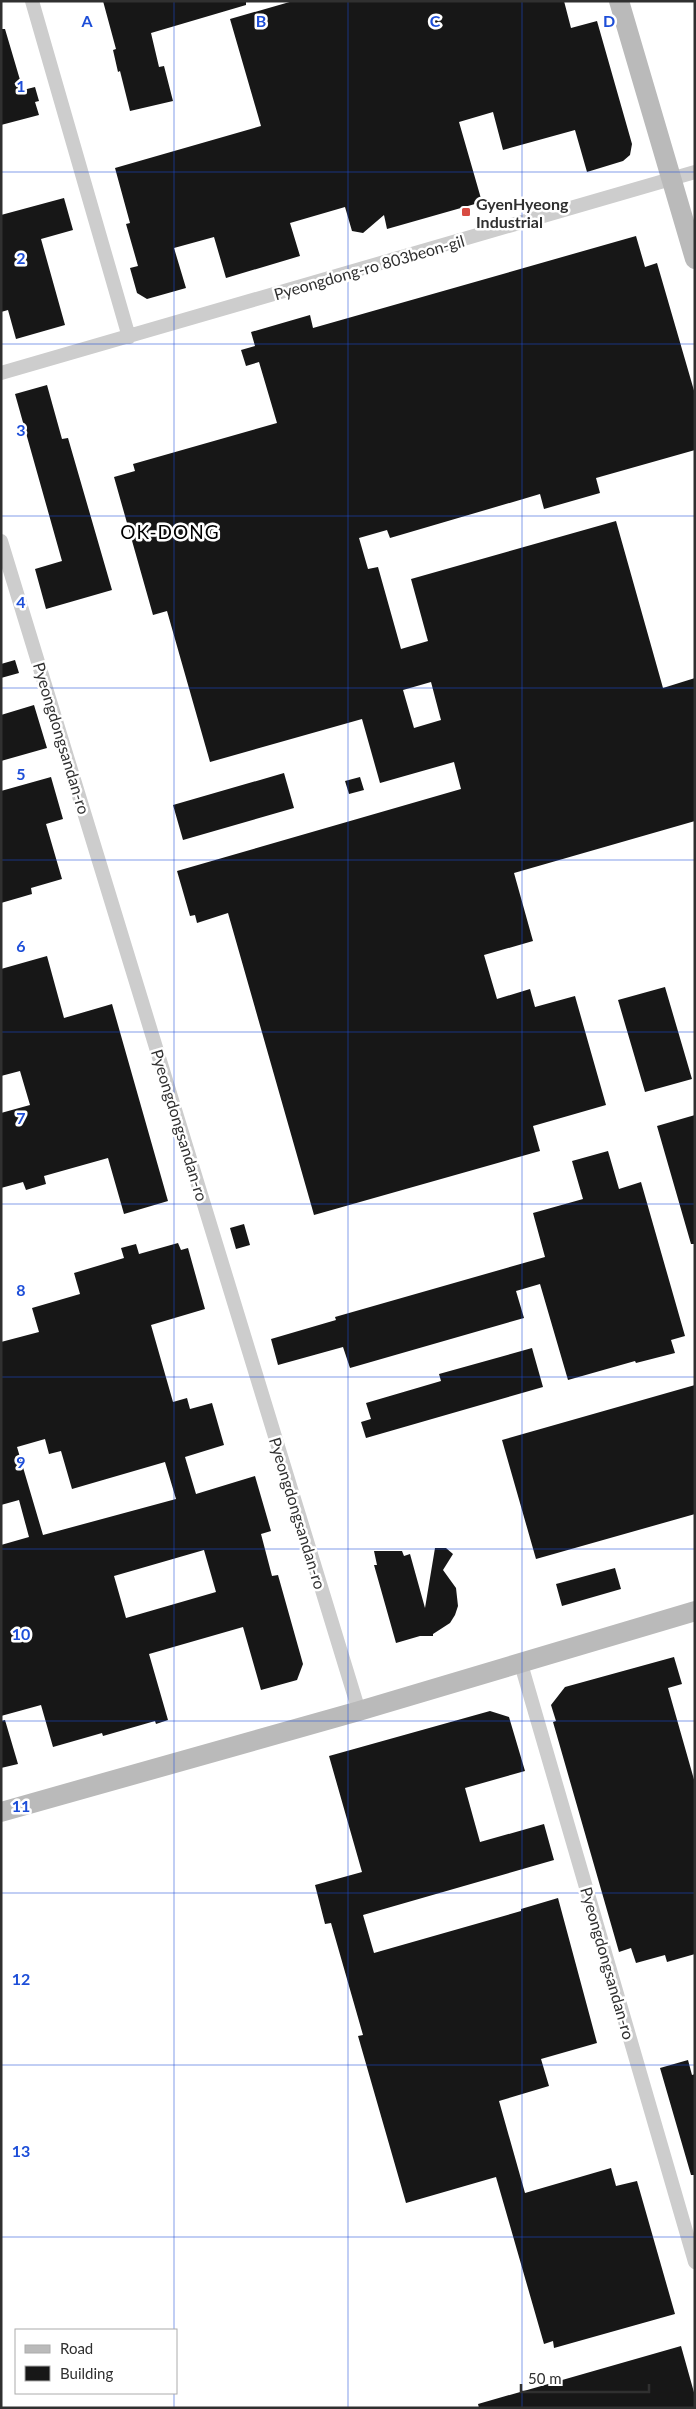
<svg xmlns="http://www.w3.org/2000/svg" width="696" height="2409" font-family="Lato,sans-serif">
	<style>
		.building { fill: #171717; fill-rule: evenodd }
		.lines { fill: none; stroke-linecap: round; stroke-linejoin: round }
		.street { stroke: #cdcdcd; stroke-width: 14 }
		.secondary { stroke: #bababa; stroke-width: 20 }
		.grid { fill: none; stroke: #1d4ed8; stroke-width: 1; stroke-opacity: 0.55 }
		.poi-dot { fill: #d84b42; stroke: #fff; stroke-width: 2 }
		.labels { text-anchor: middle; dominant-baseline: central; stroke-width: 5; stroke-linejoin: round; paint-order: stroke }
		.poi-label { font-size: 16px; font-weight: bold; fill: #303030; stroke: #fff; text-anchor: start }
		.street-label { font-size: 16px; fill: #303030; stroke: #fff }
		.quarter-label { font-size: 19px; letter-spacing: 1px; fill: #000; stroke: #fff }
		.grid-label { font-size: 16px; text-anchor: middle; font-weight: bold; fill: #1d4ed8; stroke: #fff; stroke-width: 5; stroke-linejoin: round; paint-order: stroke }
	</style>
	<rect width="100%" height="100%" fill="#fff"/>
	<path class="building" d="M103,1H246V5L151,33L159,67L164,66L173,101L130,111L120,71L118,72L113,50L116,49Z
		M293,1H564L571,28L597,21L632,144L630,155L623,161L587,172L575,130L503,150L493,112L459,122L482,202L387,229L384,215L363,233L352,231L345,207L290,223L300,256L226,278L214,237L174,248L186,288L147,299L137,293L130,268L138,266L126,224L130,223L115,168L261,126L230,19Z
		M1,29H5L23,90L35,87L39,101L35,102L39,115L1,125Z
		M64,198L73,230L41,239L65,325L16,339L8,310L1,312V215Z
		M636,236L645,267L657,263L695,394V450L596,478L600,493L544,509L540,494L390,538L387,530L359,538L368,569L378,567L401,649L428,641L411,579L616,521L663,688L695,678V821L514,873L533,941L484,955L497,999L530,989L535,1007L575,996L606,1105L533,1126L540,1151L314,1215L228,913L197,923L195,915L190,916L177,871L461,789L454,762L380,783L362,719L210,762L167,611L153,615L114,477L135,471L133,464L277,423L259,362L246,366L241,350L255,346L251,332L310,315L313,328ZM431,682L441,720L414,728L403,690Z
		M47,385L62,439L68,438L112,590L46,609L35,569L62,561L15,394Z
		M15,660L19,673L1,678V664Z
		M34,705L47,748L1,761V715Z
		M284,773L294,808L183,840L173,805Z
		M51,777L63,819L46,824L62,879L31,888L32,894L1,903V791Z
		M360,777L364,790L349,794L345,781Z
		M47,956L64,1018L112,1004L168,1201L124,1214L108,1158L44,1176L46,1184L26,1190L23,1182L1,1188V1113L30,1105L20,1071L1,1076V969Z
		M665,987L692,1079L645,1092L618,1000Z
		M695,1115V1244H691L657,1126Z
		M608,1151L619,1189L641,1182L685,1336L671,1340L675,1353L636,1363L635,1361L568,1380L540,1284L516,1291L524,1318L350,1368L343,1347L278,1365L271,1339L336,1320L335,1317L545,1257L533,1213L583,1199L572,1161Z
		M244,1224L250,1245L236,1249L230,1228Z
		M178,1243L181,1250L188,1248L205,1309L151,1325L173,1402L187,1398L190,1409L212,1403L224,1445L185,1457L196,1494L255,1476L271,1531L261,1534L272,1576L278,1575L303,1664L297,1680L261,1690L243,1627L149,1654L168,1720L156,1724L155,1721L103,1736L102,1733L53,1747L41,1705L1,1716V1545L29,1537L19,1500L1,1505V1342L39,1332L32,1308L80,1294L74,1273L124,1258L121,1248L136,1244L139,1254ZM45,1439L49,1454L61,1451L72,1489L165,1462L176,1499L43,1535L17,1447ZM204,1550L216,1592L126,1618L114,1576Z
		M532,1348L543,1387L366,1438L361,1422L371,1419L366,1403L441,1381L439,1374Z
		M695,1385V1514L536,1559L502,1440Z
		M435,1548H446L453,1554L443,1570L456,1588L458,1606L455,1615L450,1623L433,1634V1636H420L396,1643L374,1565H377L374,1551H402L404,1556L410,1554L425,1608Z
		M615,1568L621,1589L562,1606L556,1584Z
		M674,1657L682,1684L668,1688L695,1783V1954L667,1962L665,1955L636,1963L631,1948L619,1952L553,1722L556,1721L551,1705L565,1687Z
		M490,1711L509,1717L525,1771L465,1788L480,1842L544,1824L554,1860L363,1915L374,1953L521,1911V1909L558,1898L597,2043L541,2059L549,2086L499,2101L525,2193L611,2168L616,2186L637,2181L675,2314L554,2348L553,2341L544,2344L496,2177L406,2203L358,2036L363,2035L331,1923L325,1924L315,1885L362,1872L329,1756Z
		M5,1720L18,1764L1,1768V1721Z
		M688,2060L692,2075L695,2074V2175H691L660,2068Z
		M681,2346L695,2396V2408H479L478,2404Z"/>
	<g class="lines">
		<path class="street" d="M32,1L129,337
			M1,373L695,172
			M1,541L359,1711
			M521,1664L695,2262"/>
		<path class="secondary" d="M619,1L695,259
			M1,1812L359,1711L695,1611"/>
	</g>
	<path class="grid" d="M174,1V2330M348,1V2408M522,1V2408M1,172H695M1,344H695M1,516H695M1,688H695M1,860H695M1,1032H695M1,1204H695M1,1377H695M1,1549H695M1,1721H695M1,1893H695M1,2065H695M1,2237H695M174,2393V2408"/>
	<rect class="poi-dot" x="461" y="207" width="10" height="10" rx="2.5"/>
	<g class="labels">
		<g class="poi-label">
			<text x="476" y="203">GyenHyeong<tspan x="476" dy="18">Industrial</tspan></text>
		</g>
		<g class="street-label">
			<text transform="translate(369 267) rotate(-16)">Pyeongdong-ro 803beon-gil</text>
			<text transform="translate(62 738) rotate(73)">Pyeongdongsandan-ro</text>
			<text transform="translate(180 1125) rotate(73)">Pyeongdongsandan-ro</text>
			<text transform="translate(298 1513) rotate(73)">Pyeongdongsandan-ro</text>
			<text transform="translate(608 1963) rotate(74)">Pyeongdongsandan-ro</text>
		</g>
		<g class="quarter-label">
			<text x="170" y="531">OK-DONG</text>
		</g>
	</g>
	<g class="grid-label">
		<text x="87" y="27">A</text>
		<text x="261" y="27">B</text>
		<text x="435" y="27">C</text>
		<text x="609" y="27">D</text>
		<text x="21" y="92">1</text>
		<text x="21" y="264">2</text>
		<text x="21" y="436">3</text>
		<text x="21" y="608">4</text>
		<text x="21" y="780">5</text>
		<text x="21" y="952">6</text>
		<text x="21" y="1124">7</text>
		<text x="21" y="1296">8</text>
		<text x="21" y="1468">9</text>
		<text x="21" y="1640">10</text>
		<text x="21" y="1812">11</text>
		<text x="21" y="1985">12</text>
		<text x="21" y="2157">13</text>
	</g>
	<rect width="696" height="2409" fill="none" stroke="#303030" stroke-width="5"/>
	<rect x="15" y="2329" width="162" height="65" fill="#ffffff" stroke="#acacac"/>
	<rect x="25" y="2345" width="25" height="8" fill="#bababa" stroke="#acacac"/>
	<text x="60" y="2354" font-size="15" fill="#303030">Road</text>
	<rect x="25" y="2366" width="25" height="15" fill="#171717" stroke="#acacac"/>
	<text x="60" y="2379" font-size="15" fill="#303030">Building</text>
	<path d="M521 2384v8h128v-8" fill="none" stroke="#303030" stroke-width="2.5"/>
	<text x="528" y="2384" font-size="15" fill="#303030" stroke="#ffffff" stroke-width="4" paint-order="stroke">50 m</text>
</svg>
